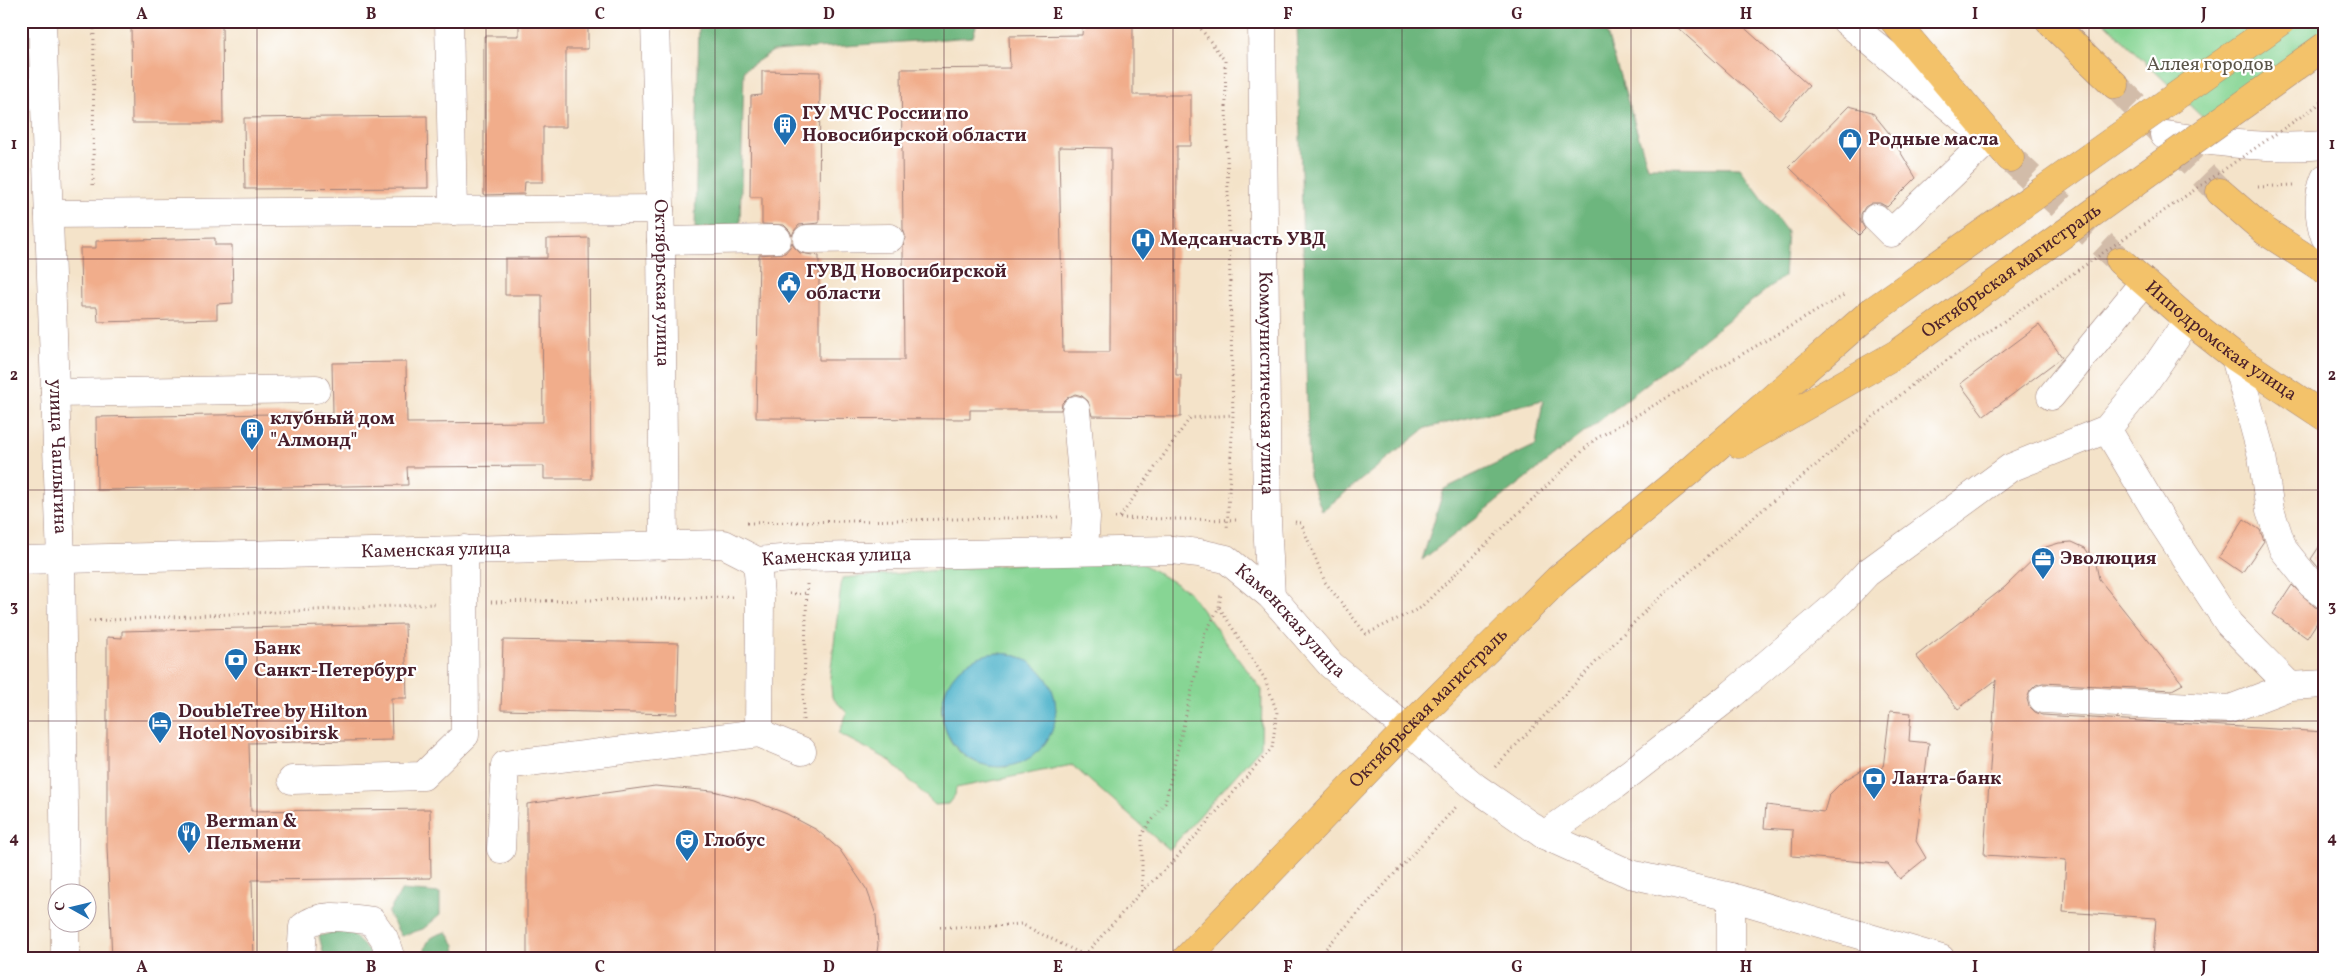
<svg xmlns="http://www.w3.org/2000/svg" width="2346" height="980" font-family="Vollkorn,serif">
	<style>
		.green { fill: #87d594; stroke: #687a60; fill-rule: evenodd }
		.forest { fill: #6db67e; stroke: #5c6a54 }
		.water { fill: #4ab1c9; stroke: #4a687a }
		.building { fill: #f1ad8b; fill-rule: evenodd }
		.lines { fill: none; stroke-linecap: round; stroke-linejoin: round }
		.highway-tunnel { stroke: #d2bca9; stroke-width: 28; stroke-dasharray: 28 14; stroke-linecap: butt }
		.minor-casing { stroke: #9f817a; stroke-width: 29 }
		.major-casing { stroke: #9f817a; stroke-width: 29 }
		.highway-casing { stroke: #9f817a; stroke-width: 29 }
		.path { stroke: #9f817a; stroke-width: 3; stroke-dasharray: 1 4; stroke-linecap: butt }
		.minor { stroke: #fff; stroke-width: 28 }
		.major { stroke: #f3c26a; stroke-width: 28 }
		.highway { stroke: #f3c26a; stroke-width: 28 }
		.major-bridge-casing { stroke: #9f817a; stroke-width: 29; stroke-linecap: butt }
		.path-bridge { stroke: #9f817a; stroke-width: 3; stroke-dasharray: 1 4; stroke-linecap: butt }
		.major-bridge { stroke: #f3c26a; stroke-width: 28 }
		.grid { fill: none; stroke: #4a1f2b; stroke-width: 1; stroke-opacity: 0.55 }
		.labels { text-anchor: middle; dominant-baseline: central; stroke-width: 4.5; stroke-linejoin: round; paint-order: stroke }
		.park-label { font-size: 19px; fill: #5c564a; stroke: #fff }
		.poi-label { font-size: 19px; font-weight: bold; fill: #4a1f2b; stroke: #fff; text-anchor: start }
		.street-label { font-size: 19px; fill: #4a1f2b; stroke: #fff }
		.neatline { fill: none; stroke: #4a1f2b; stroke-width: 2 }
		.grid-label { font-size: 16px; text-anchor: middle; font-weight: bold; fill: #4a1f2b }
	</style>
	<rect width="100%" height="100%" fill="#fff"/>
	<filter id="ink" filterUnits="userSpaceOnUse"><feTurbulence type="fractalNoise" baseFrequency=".02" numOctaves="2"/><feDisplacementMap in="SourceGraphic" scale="10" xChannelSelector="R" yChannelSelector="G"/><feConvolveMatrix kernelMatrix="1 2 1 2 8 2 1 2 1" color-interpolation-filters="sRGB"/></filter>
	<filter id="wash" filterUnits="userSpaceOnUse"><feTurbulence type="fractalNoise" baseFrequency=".0096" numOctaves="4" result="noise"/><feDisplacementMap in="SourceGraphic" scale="20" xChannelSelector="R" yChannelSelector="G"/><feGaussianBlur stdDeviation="1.12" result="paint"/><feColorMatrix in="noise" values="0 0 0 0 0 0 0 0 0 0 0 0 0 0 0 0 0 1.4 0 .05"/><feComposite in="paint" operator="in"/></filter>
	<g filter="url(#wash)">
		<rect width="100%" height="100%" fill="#f4e3c9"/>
		<path class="green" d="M2103,21H2325V37L2205,120Z
			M1128,555L1188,591L1262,690L1261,747L1169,850L1072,765L956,788L955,795L948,804L935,805L889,760L839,734L847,713L832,697L830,676L842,578ZM997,653L1014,655L1007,767C974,766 950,755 943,720C941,713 941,701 945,694C948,688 955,683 960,677C975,661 975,657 997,653Z"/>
		<path class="forest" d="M699,21H944L977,22L973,37L773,51L744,70L740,224L695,229Z
			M1297,21H1603L1648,167L1740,168L1787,232L1784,276L1422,560L1444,489L1536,445L1543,400L1426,428L1322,511L1309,476Z
			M402,890L440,893V915L423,929L401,936L388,913Z
			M347,929L372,954V959H326L324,956L319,936Z
			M447,932L455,945L456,959H424C425,940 430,936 447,932Z"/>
		<path class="water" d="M942 710a57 57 0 1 1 114 0a57 57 0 1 1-114 0Z"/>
		<g id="blocks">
			<path class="building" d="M131,21H222L223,123H132Z
				M519,21H588V49H566V127H543V182H525L524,194L484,195V36H519Z
				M1083,21H1133V95H1191V146H1177L1176,375H1181V417L1092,416L1088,401L1082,396L1075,394L1067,398L1062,403L1061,410H970V419L756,418L759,255L785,253L790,247L792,242L794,247L800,253L819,256V360H904L903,246L906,238L903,229L901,69L1010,68L1009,36L1082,35ZM1059,147L1111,148L1110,352H1063Z
				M1670,21H1737L1809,86L1780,119Z
				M762,71L820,72L819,223L799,225L794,231L792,236L790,231L784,225L762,224V197H750L751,96L762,95Z
				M1849,106L1872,112L1889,133L1916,178L1887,207L1880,203H1872L1865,207L1861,214V222L1865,229L1859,235L1789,167Z
				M427,116L428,188L245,189L244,118Z
				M215,238V245H232L233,303L217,304V319L98,322L97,307H81L80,248H96V241Z
				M589,238L591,479H544V466L407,467L408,485L97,490L96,417L333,413L332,363L406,362L407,423L543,422L542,295H505V258H547V239Z
				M2039,325L2062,357L1984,416L1960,384Z
				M2244,519L2260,530L2264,541L2242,573L2219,557Z
				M2325,538V575L2311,559Z
				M2072,542L2085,548L2096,564L2099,579L2183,684L2172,690L2043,683L2036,685L2030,691L2027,699L2029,706L2035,712L2042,715L2325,732V959H2153L2156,918L2063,912L2066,860L1984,855L1996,680L1958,709L1916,656L2005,587L2046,547L2059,543Z
				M2292,585L2315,607L2325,610L2307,638L2273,614Z
				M405,624L407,698H391L392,740L249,743L251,811L430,809L431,878L252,880L254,959H112L107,847V637L122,638V631Z
				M503,640L679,643L677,714L501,710Z
				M1890,711L1911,713L1909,741L1929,743L1916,841L1926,858L1900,879L1888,864L1792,856L1793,830L1764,828L1766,805L1824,812L1829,795L1843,781L1862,770L1883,768Z
				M655,786L713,791L754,801L787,814L817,830L840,850L867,890L876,915L878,945L876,959H527V804Z"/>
		</g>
	</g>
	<g filter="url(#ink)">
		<use href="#blocks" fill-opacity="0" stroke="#9f817a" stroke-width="1"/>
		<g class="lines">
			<path class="highway-tunnel" d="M2115,85L2220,192
				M2010,158L2120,261"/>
			<g class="minor-casing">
				<g id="minor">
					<path id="s1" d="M42,21L61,560L65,892"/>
					<path d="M449,21L453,211"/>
					<path id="s2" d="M655,21L661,241L664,546"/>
					<path id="s3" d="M1262,21L1267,521L1271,596"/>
					<path d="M1846,21L1976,129"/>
					<path d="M2164,135C2218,142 2270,150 2325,145"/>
					<path d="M2325,178C2317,198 2318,217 2325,237"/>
					<path d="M49,214L660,209"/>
					<path d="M1876,218L1891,233L1988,140"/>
					<path d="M807,239L890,238"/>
					<path d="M661,241L777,239"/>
					<path d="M2235,357L2262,456L2270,510L2283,549L2311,584L2325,595"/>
					<path d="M55,393L316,389"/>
					<path d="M2051,396L2144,282"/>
					<path d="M1076,410L1086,517L1084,550"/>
					<path d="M2107,429L2164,525L2229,624L2290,686"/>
					<path id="s4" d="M21,560L724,544L757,561L805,557L1172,550L1199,553L1226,559L1271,596L1331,665L1475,787L1544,835L1630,874L1731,897L1941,959"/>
					<path d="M757,561L760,596L759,733"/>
					<path d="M2043,699L2230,709L2290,686L2325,684"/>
					<path d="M292,780L423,776L465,735L464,549"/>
					<path d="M1544,835L1615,785L1731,695L1841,601L1867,573L2010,468L2107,429L2144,384L2188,320"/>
					<path d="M501,849L505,765L759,733L802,751"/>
					<path d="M1731,897V959"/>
					<path d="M65,922V959"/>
					<path d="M301,959L303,927C321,911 349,918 372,921L384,938L391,959"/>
				</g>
			</g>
			<g class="major-casing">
				<g id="major">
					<path d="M1739,444L1898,353"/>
					<path id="s5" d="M1186,959L1407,729L1558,579L1686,474L1871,312"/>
				</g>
			</g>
			<g class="highway-casing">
				<g id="highway">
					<path d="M1894,21L2010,158"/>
					<path d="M2049,21L2115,85"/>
					<path d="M2220,192L2265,231L2325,270"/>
					<path id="s6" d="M2120,261L2188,320L2235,357L2325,417"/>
				</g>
			</g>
			<path class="path" d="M1195,21L1225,61L1233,415L1227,530
				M93,185L94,21
				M2258,187L2294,185
				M1120,517L1190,418L1233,415
				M1115,518L1239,520
				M1295,522L1301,523L1325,582L1366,634L1420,608L1594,440L1846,294
				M747,523L1059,517
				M789,594L808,593
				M491,602L733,597
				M89,621L435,604
				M803,720L807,584
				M1495,767L1650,606L1737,531L1917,381
				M1142,891V834L1165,803L1205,634L1219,607L1221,593
				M940,927H978L1021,924L1084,955
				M1081,959L1142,891L1173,862L1272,748L1277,712L1265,679L1219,607
				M1316,959L1456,807
				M1819,959V951"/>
			<use href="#minor" class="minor"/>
			<use href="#major" class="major"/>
			<use href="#highway" class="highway"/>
			<g class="major-bridge-casing">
				<g id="major-bridge">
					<path d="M1871,312L2282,21"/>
					<path id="s7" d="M1898,353L2325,46"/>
				</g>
			</g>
			<path class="path-bridge" d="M1917,381L2325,100"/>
			<use href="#major-bridge" class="major-bridge"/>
		</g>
	</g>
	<path class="grid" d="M257,21V959M486,21V959M715,21V959M944,21V959M1173,21V959M1402,21V959M1631,21V959M1860,21V959M2089,21V959M21,259H2325M21,490H2325M21,721H2325"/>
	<defs>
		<g id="building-pin" transform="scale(1.25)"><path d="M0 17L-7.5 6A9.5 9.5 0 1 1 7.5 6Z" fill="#1f6fb2" stroke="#fff"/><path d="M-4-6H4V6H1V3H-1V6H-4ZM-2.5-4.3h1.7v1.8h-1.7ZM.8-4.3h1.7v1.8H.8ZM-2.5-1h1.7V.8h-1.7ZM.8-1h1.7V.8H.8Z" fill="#fff"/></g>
		<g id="shop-pin" transform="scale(1.25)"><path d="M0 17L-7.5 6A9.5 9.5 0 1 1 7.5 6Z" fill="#1f6fb2" stroke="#fff"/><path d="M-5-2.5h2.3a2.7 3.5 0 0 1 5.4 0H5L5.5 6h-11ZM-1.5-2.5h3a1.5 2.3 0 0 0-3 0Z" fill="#fff"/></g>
		<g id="hospital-pin" transform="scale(1.25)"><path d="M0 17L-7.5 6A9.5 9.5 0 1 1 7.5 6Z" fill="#1f6fb2" stroke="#fff"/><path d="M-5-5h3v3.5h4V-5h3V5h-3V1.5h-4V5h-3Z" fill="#fff"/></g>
		<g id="civic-pin" transform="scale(1.25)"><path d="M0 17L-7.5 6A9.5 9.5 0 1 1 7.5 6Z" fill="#1f6fb2" stroke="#fff"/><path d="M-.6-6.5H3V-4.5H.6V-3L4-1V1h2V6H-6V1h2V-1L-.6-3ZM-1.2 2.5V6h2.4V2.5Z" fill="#fff"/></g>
		<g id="office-pin" transform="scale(1.25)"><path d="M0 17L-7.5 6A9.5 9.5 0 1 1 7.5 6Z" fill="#1f6fb2" stroke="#fff"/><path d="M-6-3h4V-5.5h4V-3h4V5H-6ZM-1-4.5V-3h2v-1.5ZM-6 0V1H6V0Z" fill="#fff"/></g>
		<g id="bank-pin" transform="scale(1.25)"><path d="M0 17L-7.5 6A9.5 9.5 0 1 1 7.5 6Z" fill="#1f6fb2" stroke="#fff"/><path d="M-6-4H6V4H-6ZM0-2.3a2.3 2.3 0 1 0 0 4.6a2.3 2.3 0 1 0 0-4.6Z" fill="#fff"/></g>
		<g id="hotel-pin" transform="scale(1.25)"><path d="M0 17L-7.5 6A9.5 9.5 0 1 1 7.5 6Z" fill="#1f6fb2" stroke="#fff"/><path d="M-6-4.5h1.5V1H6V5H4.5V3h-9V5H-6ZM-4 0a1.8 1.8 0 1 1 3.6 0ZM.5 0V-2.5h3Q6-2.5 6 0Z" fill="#fff"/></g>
		<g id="restaurant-pin" transform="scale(1.25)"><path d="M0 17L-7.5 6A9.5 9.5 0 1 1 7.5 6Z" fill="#1f6fb2" stroke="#fff"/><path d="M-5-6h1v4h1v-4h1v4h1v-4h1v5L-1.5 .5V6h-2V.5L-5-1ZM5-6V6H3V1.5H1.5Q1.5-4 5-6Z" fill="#fff"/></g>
		<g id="theatre-pin" transform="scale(1.25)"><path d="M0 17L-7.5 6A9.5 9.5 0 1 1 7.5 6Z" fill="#1f6fb2" stroke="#fff"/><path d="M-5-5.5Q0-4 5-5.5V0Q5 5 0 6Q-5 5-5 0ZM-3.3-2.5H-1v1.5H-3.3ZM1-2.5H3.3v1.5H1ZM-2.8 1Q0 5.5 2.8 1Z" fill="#fff"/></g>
	</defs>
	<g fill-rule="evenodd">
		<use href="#building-pin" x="785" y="125"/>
		<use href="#shop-pin" x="1850" y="140"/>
		<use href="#hospital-pin" x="1143" y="240"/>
		<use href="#civic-pin" x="789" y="283"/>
		<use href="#building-pin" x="252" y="430"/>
		<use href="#office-pin" x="2043" y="559"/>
		<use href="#bank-pin" x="236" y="660"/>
		<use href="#hotel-pin" x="160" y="723"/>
		<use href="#bank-pin" x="1874" y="779"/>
		<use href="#restaurant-pin" x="189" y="833"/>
		<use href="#theatre-pin" x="687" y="841"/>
	</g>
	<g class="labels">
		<g class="park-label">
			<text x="2210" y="65">Аллея городов</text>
		</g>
		<g class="poi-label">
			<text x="802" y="114">ГУ МЧС России по<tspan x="802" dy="22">Новосибирской области</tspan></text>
			<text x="1868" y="140">Родные масла</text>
			<text x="1160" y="240">Медсанчасть УВД</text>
			<text x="806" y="272">ГУВД Новосибирской<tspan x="806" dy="22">области</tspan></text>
			<text x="270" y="419">клубный дом<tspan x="270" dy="22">"Алмонд"</tspan></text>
			<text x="2060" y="559">Эволюция</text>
			<text x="254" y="649">Банк<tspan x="254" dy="22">Санкт-Петербург</tspan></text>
			<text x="178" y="712">DoubleTree by Hilton<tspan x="178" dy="22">Hotel Novosibirsk</tspan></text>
			<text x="1892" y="779">Ланта-банк</text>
			<text x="206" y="822">Berman &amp;<tspan x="206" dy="22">Пельмени</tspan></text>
			<text x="704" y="841">Глобус</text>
		</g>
		<g class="street-label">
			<text stroke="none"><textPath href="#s7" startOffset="140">Октябрьская магистраль</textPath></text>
			<text stroke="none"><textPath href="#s2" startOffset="262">Октябрьская улица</textPath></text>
			<text stroke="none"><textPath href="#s6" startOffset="129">Ипподромская улица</textPath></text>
			<text stroke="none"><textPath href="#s3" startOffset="362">Коммунистическая улица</textPath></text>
			<text stroke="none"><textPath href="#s1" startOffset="436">улица Чаплыгина</textPath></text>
			<text stroke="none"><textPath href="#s4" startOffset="415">Каменская улица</textPath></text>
			<text stroke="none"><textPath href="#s4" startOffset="820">Каменская улица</textPath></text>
			<text stroke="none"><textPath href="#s4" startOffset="1300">Каменская улица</textPath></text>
			<text stroke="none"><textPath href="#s5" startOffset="349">Октябрьская магистраль</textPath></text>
		</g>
	</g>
	<rect width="2346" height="980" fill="none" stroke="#fff" stroke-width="55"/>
	<g transform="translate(72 908) rotate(278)"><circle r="24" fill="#ffffff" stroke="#b7a5aa"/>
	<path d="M0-4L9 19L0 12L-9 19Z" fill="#1f6fb2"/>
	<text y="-8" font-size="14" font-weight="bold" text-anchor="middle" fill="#4a1f2b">С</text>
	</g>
	<rect x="28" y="28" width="2290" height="924" class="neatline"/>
	<g class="grid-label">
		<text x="142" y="19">A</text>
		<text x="371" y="19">B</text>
		<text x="600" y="19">C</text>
		<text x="829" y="19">D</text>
		<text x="1058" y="19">E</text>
		<text x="1288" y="19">F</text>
		<text x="1517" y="19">G</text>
		<text x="1746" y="19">H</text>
		<text x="1975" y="19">I</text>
		<text x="2204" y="19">J</text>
		<text x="14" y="149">1</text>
		<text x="2332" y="149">1</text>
		<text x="14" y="380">2</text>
		<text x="2332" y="380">2</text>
		<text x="14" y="611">3</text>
		<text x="2332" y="611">3</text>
		<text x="14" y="843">4</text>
		<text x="2332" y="843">4</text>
		<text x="142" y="972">A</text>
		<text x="371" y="972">B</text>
		<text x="600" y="972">C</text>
		<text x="829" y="972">D</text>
		<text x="1058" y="972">E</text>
		<text x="1288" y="972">F</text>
		<text x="1517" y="972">G</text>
		<text x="1746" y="972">H</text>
		<text x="1975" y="972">I</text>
		<text x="2204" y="972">J</text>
	</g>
</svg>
